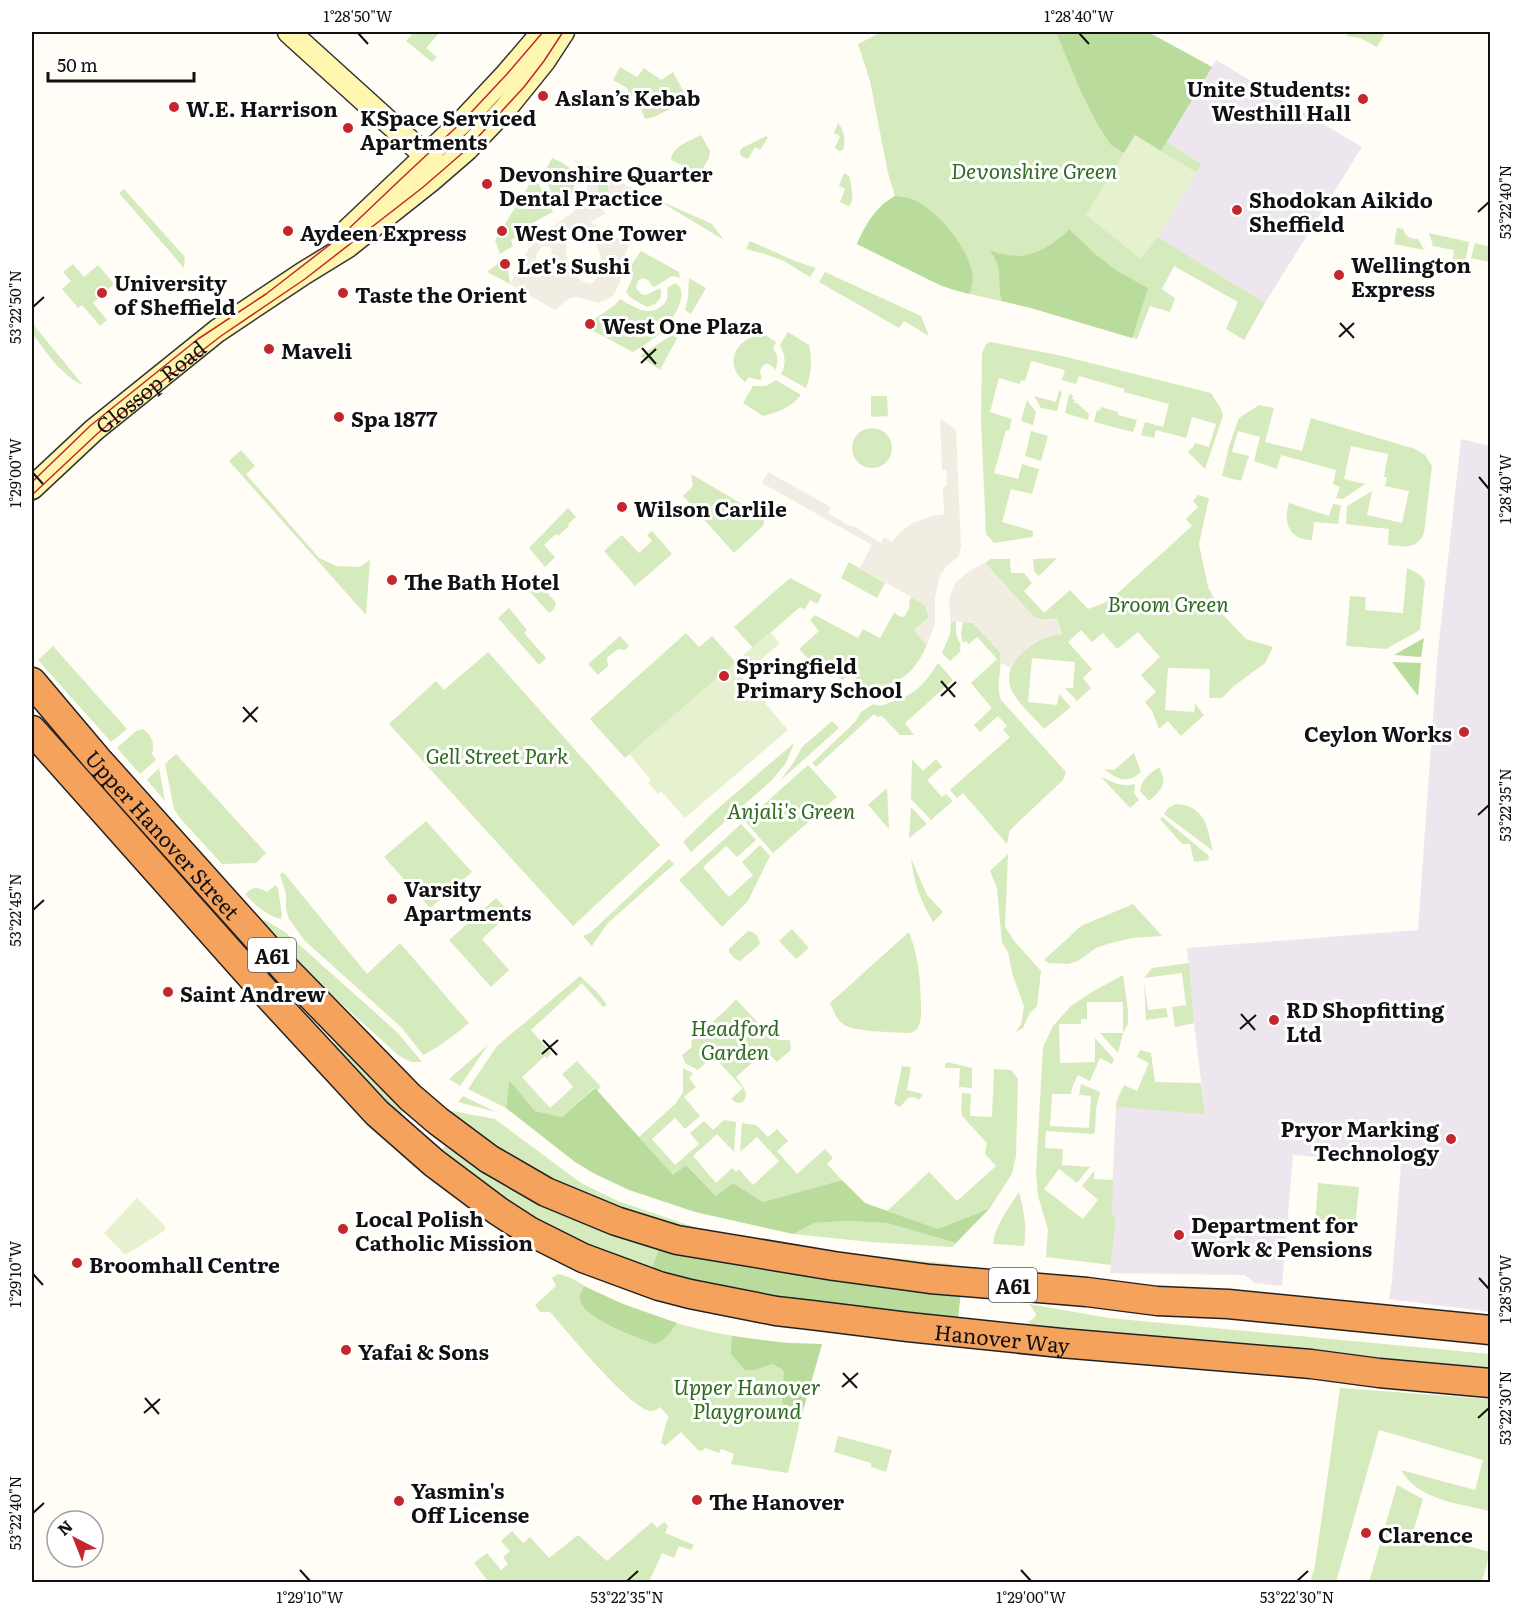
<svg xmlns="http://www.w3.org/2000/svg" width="1522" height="1614" font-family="Literata,serif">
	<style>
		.industrial { fill: #eee6ef }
		.green { fill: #d5ebbd }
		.forest { fill: #b9dc9c }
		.pitch { fill: #e6f2cf }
		.plaza { fill: #f1ede2; fill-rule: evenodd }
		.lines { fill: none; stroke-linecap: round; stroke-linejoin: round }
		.secondary-casing { stroke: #333; stroke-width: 25 }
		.highway-casing { stroke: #222; stroke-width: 31 }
		.secondary { stroke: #fff6b0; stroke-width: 22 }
		.highway { stroke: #f5a25d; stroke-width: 28 }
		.tram { stroke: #c4262e; stroke-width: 1.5 }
		.ticks { fill: none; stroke: #111; stroke-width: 2 }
		.poi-dot { fill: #c4262e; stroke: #fff; stroke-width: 2 }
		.labels { text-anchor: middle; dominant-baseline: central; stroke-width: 6; stroke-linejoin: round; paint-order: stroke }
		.shield { fill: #fff; stroke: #585858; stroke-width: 1.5 }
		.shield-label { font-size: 20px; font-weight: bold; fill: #111 }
		.poi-label { font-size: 21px; font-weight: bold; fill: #111; stroke: #fff; text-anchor: start }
		.park-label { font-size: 21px; font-style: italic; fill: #2f6b1f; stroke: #fff }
		.street-label { font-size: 21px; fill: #111; stroke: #fff }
		.neatline { fill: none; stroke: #111; stroke-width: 2 }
		.ticks-label { font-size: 15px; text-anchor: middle; fill: #111 }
	</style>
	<rect width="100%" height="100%" fill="#fffdf5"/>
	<path class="industrial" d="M1216,60L1362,147L1265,303L1158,237L1202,164L1167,142Z
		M1461,439L1490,446V1312L1389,1299L1392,1280L1401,1164L1293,1155L1282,1286L1255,1283L1244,1275L1110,1273L1116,1217L1111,1216L1116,1107L1205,1113L1194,1023L1187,948L1418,930L1437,661Z"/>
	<path class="green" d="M414,32H440L426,48L437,57L432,62L406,41Z
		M882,32H1148L1212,67L1167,142L1202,164L1158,237L1265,303L1244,340L1226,329L1238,302L1174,266L1162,289L1175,298L1170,312L1150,306L1137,339L1031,308L953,290L927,279L857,244C866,224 876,208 895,196L888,173L870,81L858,44Z
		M1350,32H1386L1377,47L1360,38L1346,36Z
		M620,67L637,77L644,68L661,80L673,72L688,100L654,117L645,119L635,94L630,96L627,88L613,80Z
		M838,123C844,129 846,143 843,150L839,151L835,148L840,136L834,133Z
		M701,135L710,151L709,158L700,173L671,160C672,146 690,141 701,135Z
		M766,136L768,138L760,150L755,147L748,159L741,156L740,151L742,148Z
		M552,158C581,168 581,189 559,208L543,175Z
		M844,173L849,176C851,185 855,198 850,205L848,206L840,202L845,189L839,186Z
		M534,175L553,212L525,227L526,231L511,240L513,246L500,254L495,240L528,187Z
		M604,184L608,185V190L597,209L592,206L597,196L598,185Z
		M124,189L185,257L184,268L119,193Z
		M654,198L712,224L724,240Z
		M1397,228L1403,229C1406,237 1410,239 1418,239L1424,250L1394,244Z
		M1429,233L1469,242L1464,267L1452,264L1454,250L1433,246Z
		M750,241L795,261L816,268L810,277L784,261L765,254L746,249Z
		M1475,243L1490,247V262L1471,258Z
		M641,251L679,272L680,278L672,276L656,286L653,287L648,280L643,278L638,281L636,288L641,294L646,295L660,288C664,298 656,305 647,307L631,298L626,292L632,279V264Z
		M503,260L508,271L510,284L487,272Z
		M73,264L84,277L98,265L114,284L93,303L107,320L100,326L82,305L78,308L62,289L71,281L63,272Z
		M825,272L921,316L929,336L904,321L899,328L819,282Z
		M689,278L706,288L691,314L685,310L688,297Z
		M675,283C692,291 671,324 661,332C653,340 642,346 633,352L584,326L615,305L620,299C633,306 648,318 662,306C668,301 668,295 667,288Z
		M32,323L83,385C61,376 46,351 32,333Z
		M674,331L680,333L660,370L640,356L669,337Z
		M788,332L809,345C812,361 812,373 806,388L781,374C787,364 785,355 780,345Z
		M758,335L767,336L776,342L773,348C778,355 779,362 775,370C770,362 763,361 760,371L762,379L758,380L749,377L745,382C724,366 734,341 758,335Z
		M990,342L1058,355L1211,393L1221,409L1223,416L1205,469L1188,452L1193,447L1195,443L1209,447L1216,424L1192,417L1186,438L1156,430L1154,438L1141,435L1145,422L1163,427L1169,404L1124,392L1125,389L1079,376L1076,384L1062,380L1065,370L1031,361L1025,381L1021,380L1020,384L999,378L990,412L1012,419L1009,431L1006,430L994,473L1018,479L1022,464L1039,469L1032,494L1011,489L1002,522L1033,531V537L994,543L986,534L981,420L982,353L986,344Z
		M776,380L801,395C790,408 779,412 763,416L743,403L753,386H766Z
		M1059,391L1062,392L1057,411L1041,408L1034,396L1056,402Z
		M1069,394L1073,395L1072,399L1075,400L1074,403H1077L1089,414L1088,420L1065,413Z
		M871,396H887L888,416L871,417Z
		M1027,400L1036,412L1033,425L1021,421Z
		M1259,405L1274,408L1265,442L1302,451L1311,418L1415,449L1425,455L1432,466L1424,533C1416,551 1404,546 1388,545L1389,529L1346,524L1347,506L1372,491L1367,515L1402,523L1409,491L1385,486L1387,477H1384L1388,454L1351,446L1344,479L1365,484L1343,499L1336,498L1340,487L1333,484L1336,470L1281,455L1277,469L1254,461L1260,437L1238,431L1232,452L1249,456L1241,481L1222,476L1229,446L1239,418Z
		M1101,407L1118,412V415L1137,420L1133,432L1094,422L1097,410L1100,411Z
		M852 448a20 20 0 1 1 40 0a20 20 0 1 1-40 0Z
		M1031,431L1048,436L1041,461L1025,456Z
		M241,450L255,466L246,474L319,558L336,566L360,567L370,560L366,615L229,461Z
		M691,474L764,517V523L761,528L734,553L683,496L693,486Z
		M1198,495L1209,498L1199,544L1208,587L1223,615L1246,639L1273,647L1265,663L1234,686L1222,698H1209L1210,669L1168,668L1165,710L1194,712L1195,704L1204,715L1181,736L1168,721L1159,729L1152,711L1145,702L1156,692L1141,675L1160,657L1138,632L1117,649L1103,633L1092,642L1081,630L1068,642L1092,669L1083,678L1091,688L1077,701L1065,688H1073L1075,662L1032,658L1028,702L1057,705L1059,694L1071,707L1044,729C1023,705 989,682 1024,651C1036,641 1046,635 1062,634L1057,618C1048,620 1042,621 1034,617L985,563L991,559H1010L1011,573H1024L1032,583L1024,591L1044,613L1070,590L1088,609L1104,603L1119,592L1192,526L1186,519L1198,507L1193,501Z
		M1289,503L1329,516L1333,504L1341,505L1338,524L1314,522L1312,540C1289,540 1283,522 1289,503Z
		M568,508L576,517L568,524L569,526L558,536L556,534L544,545L555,557L545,567L529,548Z
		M652,531L672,554L635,586L604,551L622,535L639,553L652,541L647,535Z
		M1057,558L1039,576L1034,571L1033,559Z
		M849,562L885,583L877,598L841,578Z
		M1407,568C1415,572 1422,574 1425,582L1420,630L1386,649L1346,646L1350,596L1366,597L1365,610L1403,613Z
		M534,577L556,603L554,609L549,613L524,585Z
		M790,578L822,595L817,604L810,600L805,609L800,607L753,648L734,627Z
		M911,597L925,605L929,617L914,630L927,645C913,676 898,685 865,689L851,673L842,680L823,658L814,665L799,649L819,631L810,620L815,615L858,638L863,629L880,638L894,613L901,617L905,616L910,606L909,602Z
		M509,608L527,630L524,633L546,658L539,665L498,618Z
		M951,621L956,622V634L961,646L959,648L961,651L950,661L942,653L950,634Z
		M963,622L973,623L1000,652C1003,669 995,682 1001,700L1066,772L1063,780L1011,829L1009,833L1007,844L963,793L957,798L950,790L1010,737L1003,730L1007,726L998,716L980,732L974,725L992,708L971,683L997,659L977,637L969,644L966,641L963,643L961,634Z
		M686,633L699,647L712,636L736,663L625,758L590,719Z
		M620,636L629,646L625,650L618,649L607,658L608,666L598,675L588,664Z
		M53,646L127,729L111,742L38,660Z
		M488,652L660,845L573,926L389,724L436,681L444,690Z
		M938,663L953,680L905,723L914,735H900L882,716L878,717L874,714L816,767L812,763L855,722L861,712L873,704C881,707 884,705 891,702C916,695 924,684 938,663Z
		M832,721L839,728L780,781L794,762L802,747Z
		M143,729C152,735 155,744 152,754L156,760L140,774L117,748L136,731Z
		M794,743L786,763L772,780L691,852L683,842L716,810Z
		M1134,753L1141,772C1126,785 1118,779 1104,769L1114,770Z
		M176,754L266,853L256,863L222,864L179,817L174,809L165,764Z
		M912,759L923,771L936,759L942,767L927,780L942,797L946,794L953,801L931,820L911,799Z
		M808,765L837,797L773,853L745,821Z
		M1159,767C1168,784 1162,789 1149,801L1140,791C1141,779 1150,774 1159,767Z
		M159,768L165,801L147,780Z
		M1101,777C1113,782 1122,788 1135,784L1134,793L1139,800L1130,808Z
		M887,788L889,829L868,805Z
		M1176,804C1206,806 1207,827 1213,851L1164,814L1168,808Z
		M911,807L927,824L909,838Z
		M1162,817L1208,855L1209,860L1194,862L1190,844H1182L1160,819Z
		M426,821L472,872L430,908L384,857Z
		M741,824L756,840L737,857L726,846L703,867L729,897L753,875L742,862L760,845L770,856L748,901L722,927L679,880Z
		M1008,854L1005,927L1015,942L1041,971L1037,1006L1030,1013L1023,1028L1016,1032L1021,1024L1024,1006L1012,973L1008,952L1002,943L997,888L990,871Z
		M911,858L927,895L943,912L933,922C920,899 914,884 911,858Z
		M669,859L674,864L607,924L592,946L583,936L590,933Z
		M283,872L367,974L400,943L469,1023C454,1035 440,1047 423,1055L402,1028L305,941L289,919L286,909V894L280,875Z
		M276,885L278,889L282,915L281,919C267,916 254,904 245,894C253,886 258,887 267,892Z
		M496,898L510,913L482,939L509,970L491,987L449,940Z
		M1133,904L1162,936L1132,938L1107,944L1096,948L1078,961L1068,964L1049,963L1044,960L1081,926Z
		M265,920L285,932L398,1033L422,1062H411L398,1055L298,964L261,923Z
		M792,929L809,948L796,959L779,941Z
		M748,931C755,932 759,937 760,944L740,961L735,959L729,952V949Z
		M909,932C919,959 920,976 921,1003C921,1011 922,1020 918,1027C915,1032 911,1033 906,1033C892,1032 854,1032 843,1024C836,1019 834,1011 830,1003Z
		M1189,963L1194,1023L1175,1027L1172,1007L1186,1005L1182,973L1144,978L1152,968Z
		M1123,975L1128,1011V1024L1123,1033L1118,1053L1100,1033H1123V1002H1087V1019H1081V1024H1059L1060,1063L1095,1062V1038L1114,1059L1112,1064L1100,1058L1090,1081L1078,1075L1072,1088L1071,1094H1052L1050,1126L1089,1128L1091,1096L1079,1095L1081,1084L1100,1092L1096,1109L1095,1132L1093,1134L1046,1131L1045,1148L1063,1149L1062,1165L1090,1167L1077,1183L1059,1169L1044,1189L1083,1219L1098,1200L1082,1186L1094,1171V1179L1113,1180L1112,1216L1116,1217L1111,1265L1046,1257L1048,1230L1038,1196L1036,1172L1043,1047L1053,1026L1071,1006L1092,992Z
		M580,976L597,992L607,1005L603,1007L582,983L531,1030L551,1053L547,1058L545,1056L522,1077L550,1108L573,1087L562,1074L577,1061L601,1087L597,1091L594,1088L562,1117L535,1111L509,1081L506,1108L468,1089L497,1046Z
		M1144,983L1148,1010L1166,1008L1168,1017L1146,1020Z
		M736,999L761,1026L778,1040H790L791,1050L777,1062L766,1051L736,1077C742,1085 752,1095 741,1103L735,1102L731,1099L743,1088L713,1056L698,1070L685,1063L682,1055L692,1047L691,1041L727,1009Z
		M324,1038L340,1046L407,1108L399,1117Z
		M488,1045L460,1086L449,1079Z
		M1140,1050L1151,1053L1155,1082L1201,1083L1205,1114L1116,1107L1117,1100L1124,1085L1137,1091L1149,1063L1137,1057Z
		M947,1062L972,1068V1088L959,1087L960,1068H945V1064Z
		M902,1066L911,1067L907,1090L923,1094L919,1100L914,1097L908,1098L900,1107L894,1104Z
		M683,1068L693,1073L689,1078L696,1087L684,1097L700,1116L685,1129L675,1118L652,1139L675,1165L699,1144L690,1133L704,1121L713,1130L724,1120L736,1122L734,1152L717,1134L693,1156L716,1183L732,1168L736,1172L739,1169L753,1185L779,1161L757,1137L740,1152L742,1123L756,1125L768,1137L777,1129L788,1141L777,1151L797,1174L825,1149L833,1158L827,1164L842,1180L763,1202L733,1183L716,1196L686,1165L673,1176L639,1137L676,1103L683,1092Z
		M994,1069L1011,1070L1018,1079L1016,1156L1012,1174L990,1208L938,1229L887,1211L929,1172L957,1201L996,1166L985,1154L987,1143L962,1116L961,1111L962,1093L971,1094L970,1116L992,1117Z
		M463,1096L496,1112L458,1102Z
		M452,1111L495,1119L581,1183L618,1201L697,1228L737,1238L806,1249L952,1264L951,1267L925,1265L701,1234L587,1197L512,1159L449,1115Z
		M447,1144L659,1248L652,1268C603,1253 554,1231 511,1204C486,1188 464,1169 440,1152Z
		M1318,1183L1359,1187L1355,1227L1315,1224Z
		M1019,1192C1024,1211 1027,1227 1024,1246L993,1244C995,1225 1009,1208 1019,1192Z
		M849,1221L887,1223L956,1243L953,1247L870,1242L793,1234L815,1223Z
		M558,1274C571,1276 584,1286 595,1292C609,1299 624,1304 638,1310C697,1333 759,1343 822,1344L800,1421L788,1473L731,1464L734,1454L721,1449L719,1453L705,1448L702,1451L698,1450L681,1432L665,1446L661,1442L667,1420L669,1417L660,1407C657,1409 655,1411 651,1411C631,1410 566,1330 550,1312H540L535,1305L556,1286L552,1278Z
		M1029,1304L1109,1318L1490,1354V1374L1198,1350L1027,1323L1035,1317L1036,1314Z
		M1340,1388L1490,1399V1502L1488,1511C1458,1503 1418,1500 1401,1470L1475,1490L1483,1460L1379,1430L1336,1582H1310L1315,1566Z
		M838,1436L892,1450L886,1472L871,1467V1463L834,1452Z
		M1397,1485L1423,1499L1413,1532L1490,1552L1482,1582H1369Z
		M652,1522L657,1528L664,1522L668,1526L665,1533L694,1545L691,1550L679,1546L674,1558L662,1553L649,1582H485L487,1580L474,1563L487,1553L501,1570L508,1564L503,1557L510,1551L501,1541L512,1531L523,1543L530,1537L549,1558L578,1535L607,1561Z"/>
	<path class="forest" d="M1056,32H1148L1212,67L1161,151L1135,135L1124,153L1111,145L1099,127L1081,92Z
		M895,196C902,197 907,197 914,200C939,211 986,264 969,294L942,286L857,244C866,224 875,207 895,196Z
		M1069,229L1095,254L1117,271L1148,288L1132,338L1031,308L1002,301C996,280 1005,270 990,251C999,253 1009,256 1018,256C1035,256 1058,242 1069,229Z
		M1424,638L1421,657L1394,655Z
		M1392,662L1421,663L1418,696Z
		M509,1080L535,1111L562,1117L595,1088L673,1175L686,1165L716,1196L733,1183L763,1202L842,1180L865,1203L938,1229L990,1208L956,1243L887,1223L849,1221L815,1223L793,1234L695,1212L629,1190L595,1174L575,1162L506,1108Z
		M659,1248L961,1292L958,1319L765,1296L717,1287L652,1268Z
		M584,1286L623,1304L677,1323C670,1332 666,1340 655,1344C639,1338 581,1318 580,1299C579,1295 583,1290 584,1286Z
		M732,1336L785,1343L822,1344L800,1421L782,1402L784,1373L782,1369L772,1364L755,1370H745L731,1354Z"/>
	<path class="pitch" d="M1135,135L1197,173L1158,237L1141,259L1086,215Z
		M770,632L780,643L742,677L754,691L757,689L767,701L765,703L788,730L685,818L661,791L658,794L648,783L651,780L629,754Z
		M137,1198L165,1226L164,1231L125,1255L104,1233Z"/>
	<path class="plaza" d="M571,158L640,192L616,206L607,202L603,211L606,213L590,222L629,245L624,258L620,282L615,293L610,298L598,303L576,297L570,298L555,310L510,284L521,261L530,247L541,236L573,212L585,198L587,186L585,174L579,165ZM605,184L608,185V190L597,209L592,206L597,196L598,185ZM578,229L587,233L595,241L602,260L601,272L594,281L590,284L584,282L576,277L567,260L566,242L569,234ZM545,246L550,247L552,250L551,259L545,266L537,267L535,263L537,253L541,248Z
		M940,418L956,430L961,546L959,556L945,568L940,576L935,597V624L927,645L914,630L929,617L925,605L860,568L872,545L762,483L768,472L831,507L828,513L852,527L854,526L877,541L881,543L884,537L892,542L901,531L913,523L928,517L944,514L943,487L947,486L946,470H942Z
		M985,563L1034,617L1040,620H1048L1057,618L1062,634L1055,635L1036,641L1017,658L1011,668L1001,663L1000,652L973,623L951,621L949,605L950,596L956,582L969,571Z"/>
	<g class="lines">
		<g class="secondary-casing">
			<g id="secondary">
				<path d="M289,32L437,166"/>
				<path d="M348,230L464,120L507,74L543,32"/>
				<path id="s1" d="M32,488L94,430L217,331L304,273L348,246L430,181L467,149L506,108L544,61L563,32"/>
			</g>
		</g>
		<g class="highway-casing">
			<g id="highway">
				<path id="s2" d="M32,682L97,759L288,972L410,1097L438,1121L489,1159L546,1192L616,1221L677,1240L834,1266L930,1279L1087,1292L1157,1301L1228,1304L1490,1330"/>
				<path id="s3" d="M32,730L266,993L377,1113L434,1163L498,1211L529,1231L583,1258L659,1286L690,1294L776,1311L811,1315L908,1327L1061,1343L1311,1364L1379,1373L1490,1383"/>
			</g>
		</g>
		<use href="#secondary" class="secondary"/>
		<use href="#highway" class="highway"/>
		<path class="tram" d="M32,482L90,426L198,339L266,294L341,236L402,178L464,120L507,74L543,32
			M32,495L98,433L128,408L221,336L305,279L422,188L451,163L467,149L524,87L544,61L563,32"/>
	</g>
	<path class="ticks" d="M358,33L368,44M1079,33L1089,44M1478,212L1489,202M33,307L44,297M1340,323L1354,338M1339,337L1354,323M642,348L656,364M641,363L656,349M33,473L43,484M1479,477L1489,489M941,681L955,697M941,696L956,682M243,707L257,722M243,722L258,707M1478,815L1489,805M33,910L44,900M1241,1014L1255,1030M1240,1029L1256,1015M543,1040L557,1055M542,1054L558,1040M33,1274L43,1285M1479,1278L1489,1289M843,1373L857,1388M842,1387L858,1373M145,1398L159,1414M144,1413L160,1399M1478,1418L1489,1408M33,1513L44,1503M300,1570L310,1581M1021,1570L1031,1581M627,1581L638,1571M1297,1581L1308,1571"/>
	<g class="poi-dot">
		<circle cx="543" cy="96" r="6"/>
		<circle cx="1363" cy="99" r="6"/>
		<circle cx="174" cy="107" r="6"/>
		<circle cx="348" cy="128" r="6"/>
		<circle cx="487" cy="184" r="6"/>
		<circle cx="1237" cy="210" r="6"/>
		<circle cx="288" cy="231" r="6"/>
		<circle cx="502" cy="231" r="6"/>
		<circle cx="505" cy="264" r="6"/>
		<circle cx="1339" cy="275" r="6"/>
		<circle cx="102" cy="293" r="6"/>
		<circle cx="343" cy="293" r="6"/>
		<circle cx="590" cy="324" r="6"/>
		<circle cx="269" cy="349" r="6"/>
		<circle cx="339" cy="417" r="6"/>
		<circle cx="622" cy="507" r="6"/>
		<circle cx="392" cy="580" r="6"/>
		<circle cx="724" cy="676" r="6"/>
		<circle cx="1464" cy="732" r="6"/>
		<circle cx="392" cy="899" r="6"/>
		<circle cx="168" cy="992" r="6"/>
		<circle cx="1274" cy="1020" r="6"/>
		<circle cx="1451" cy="1139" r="6"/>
		<circle cx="343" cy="1229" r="6"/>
		<circle cx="1179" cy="1235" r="6"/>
		<circle cx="77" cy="1263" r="6"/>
		<circle cx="346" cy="1350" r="6"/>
		<circle cx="697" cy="1500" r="6"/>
		<circle cx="399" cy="1501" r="6"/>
		<circle cx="1366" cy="1533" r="6"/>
	</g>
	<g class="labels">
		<g class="shield">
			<rect x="248" y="938" width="48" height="34" rx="4.5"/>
			<rect x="989" y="1268" width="48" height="34" rx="4.5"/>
		</g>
		<g class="shield-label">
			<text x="272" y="955">A61</text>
			<text x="1013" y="1285">A61</text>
		</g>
		<g class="poi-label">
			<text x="1351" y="87" text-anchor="end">Unite Students:<tspan x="1351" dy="24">Westhill Hall</tspan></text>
			<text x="555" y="96">Aslan’s Kebab</text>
			<text x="186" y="107">W.E. Harrison</text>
			<text x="360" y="116">KSpace Serviced<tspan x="360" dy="24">Apartments</tspan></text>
			<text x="499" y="172">Devonshire Quarter<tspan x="499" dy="24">Dental Practice</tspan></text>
			<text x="1249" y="198">Shodokan Aikido<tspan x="1249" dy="24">Sheffield</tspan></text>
			<text x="300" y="231">Aydeen Express</text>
			<text x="514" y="231">West One Tower</text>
			<text x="1351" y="263">Wellington<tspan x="1351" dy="24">Express</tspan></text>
			<text x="517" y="264">Let's Sushi</text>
			<text x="114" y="281">University<tspan x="114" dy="24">of Sheffield</tspan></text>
			<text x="355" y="293">Taste the Orient</text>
			<text x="602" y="324">West One Plaza</text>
			<text x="281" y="349">Maveli</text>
			<text x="351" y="417">Spa 1877</text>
			<text x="634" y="507">Wilson Carlile</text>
			<text x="404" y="580">The Bath Hotel</text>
			<text x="736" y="664">Springfield<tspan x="736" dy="24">Primary School</tspan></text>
			<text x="1452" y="732" text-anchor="end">Ceylon Works</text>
			<text x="404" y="887">Varsity<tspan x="404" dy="24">Apartments</tspan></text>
			<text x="180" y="992">Saint Andrew</text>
			<text x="1286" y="1008">RD Shopfitting<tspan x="1286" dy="24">Ltd</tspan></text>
			<text x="1439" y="1127" text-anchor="end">Pryor Marking<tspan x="1439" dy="24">Technology</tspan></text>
			<text x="355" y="1217">Local Polish<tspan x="355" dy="24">Catholic Mission</tspan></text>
			<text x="1191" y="1223">Department for<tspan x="1191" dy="24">Work &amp; Pensions</tspan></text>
			<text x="89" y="1263">Broomhall Centre</text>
			<text x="358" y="1350">Yafai &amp; Sons</text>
			<text x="411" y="1489">Yasmin's<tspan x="411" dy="24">Off License</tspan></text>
			<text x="709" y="1500">The Hanover</text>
			<text x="1378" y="1533">Clarence</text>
		</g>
		<g class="park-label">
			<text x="1034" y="169">Devonshire Green</text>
			<text x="1168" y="602">Broom Green</text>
			<text x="497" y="754">Gell Street Park</text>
			<text x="791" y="809">Anjali's Green</text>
			<text x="735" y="1026">Headford<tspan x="735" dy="24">Garden</tspan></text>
			<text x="747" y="1385">Upper Hanover<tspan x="747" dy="24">Playground</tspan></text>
		</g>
		<g class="street-label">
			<text stroke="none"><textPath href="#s1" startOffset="156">Glossop Road</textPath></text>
			<text stroke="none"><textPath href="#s2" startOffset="201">Upper Hanover Street</textPath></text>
			<text stroke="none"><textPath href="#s3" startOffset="1197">Hanover Way</textPath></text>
		</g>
	</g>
	<rect width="1522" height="1614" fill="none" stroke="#ffffff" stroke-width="66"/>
	<g transform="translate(75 1539) rotate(318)"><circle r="28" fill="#ffffff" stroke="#a0a0a0" stroke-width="1.5"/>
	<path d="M0-4.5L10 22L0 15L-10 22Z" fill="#c4262e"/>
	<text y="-9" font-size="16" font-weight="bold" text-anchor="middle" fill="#111111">N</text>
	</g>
	<path d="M48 72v9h146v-9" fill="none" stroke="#111111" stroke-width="3"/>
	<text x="57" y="72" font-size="18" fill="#111111" stroke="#ffffff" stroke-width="4.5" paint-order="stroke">50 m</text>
	<rect x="33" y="33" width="1456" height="1548" class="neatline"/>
	<g class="ticks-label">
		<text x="358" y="22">1°28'50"W</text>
		<text x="1079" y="22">1°28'40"W</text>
		<text transform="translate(1506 202) rotate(-90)" y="5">53°22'40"N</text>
		<text transform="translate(16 307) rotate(-90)" y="5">53°22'50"N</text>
		<text transform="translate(16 473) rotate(-90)" y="5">1°29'00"W</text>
		<text transform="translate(1506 489) rotate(-90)" y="5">1°28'40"W</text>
		<text transform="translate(1506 805) rotate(-90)" y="5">53°22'35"N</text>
		<text transform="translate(16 910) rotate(-90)" y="5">53°22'45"N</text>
		<text transform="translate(16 1274) rotate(-90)" y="5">1°29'10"W</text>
		<text transform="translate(1506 1289) rotate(-90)" y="5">1°28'50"W</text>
		<text transform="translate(1506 1408) rotate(-90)" y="5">53°22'30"N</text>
		<text transform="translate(16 1513) rotate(-90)" y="5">53°22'40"N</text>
		<text x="310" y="1603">1°29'10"W</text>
		<text x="627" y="1603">53°22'35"N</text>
		<text x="1031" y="1603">1°29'00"W</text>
		<text x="1297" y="1603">53°22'30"N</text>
	</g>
</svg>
